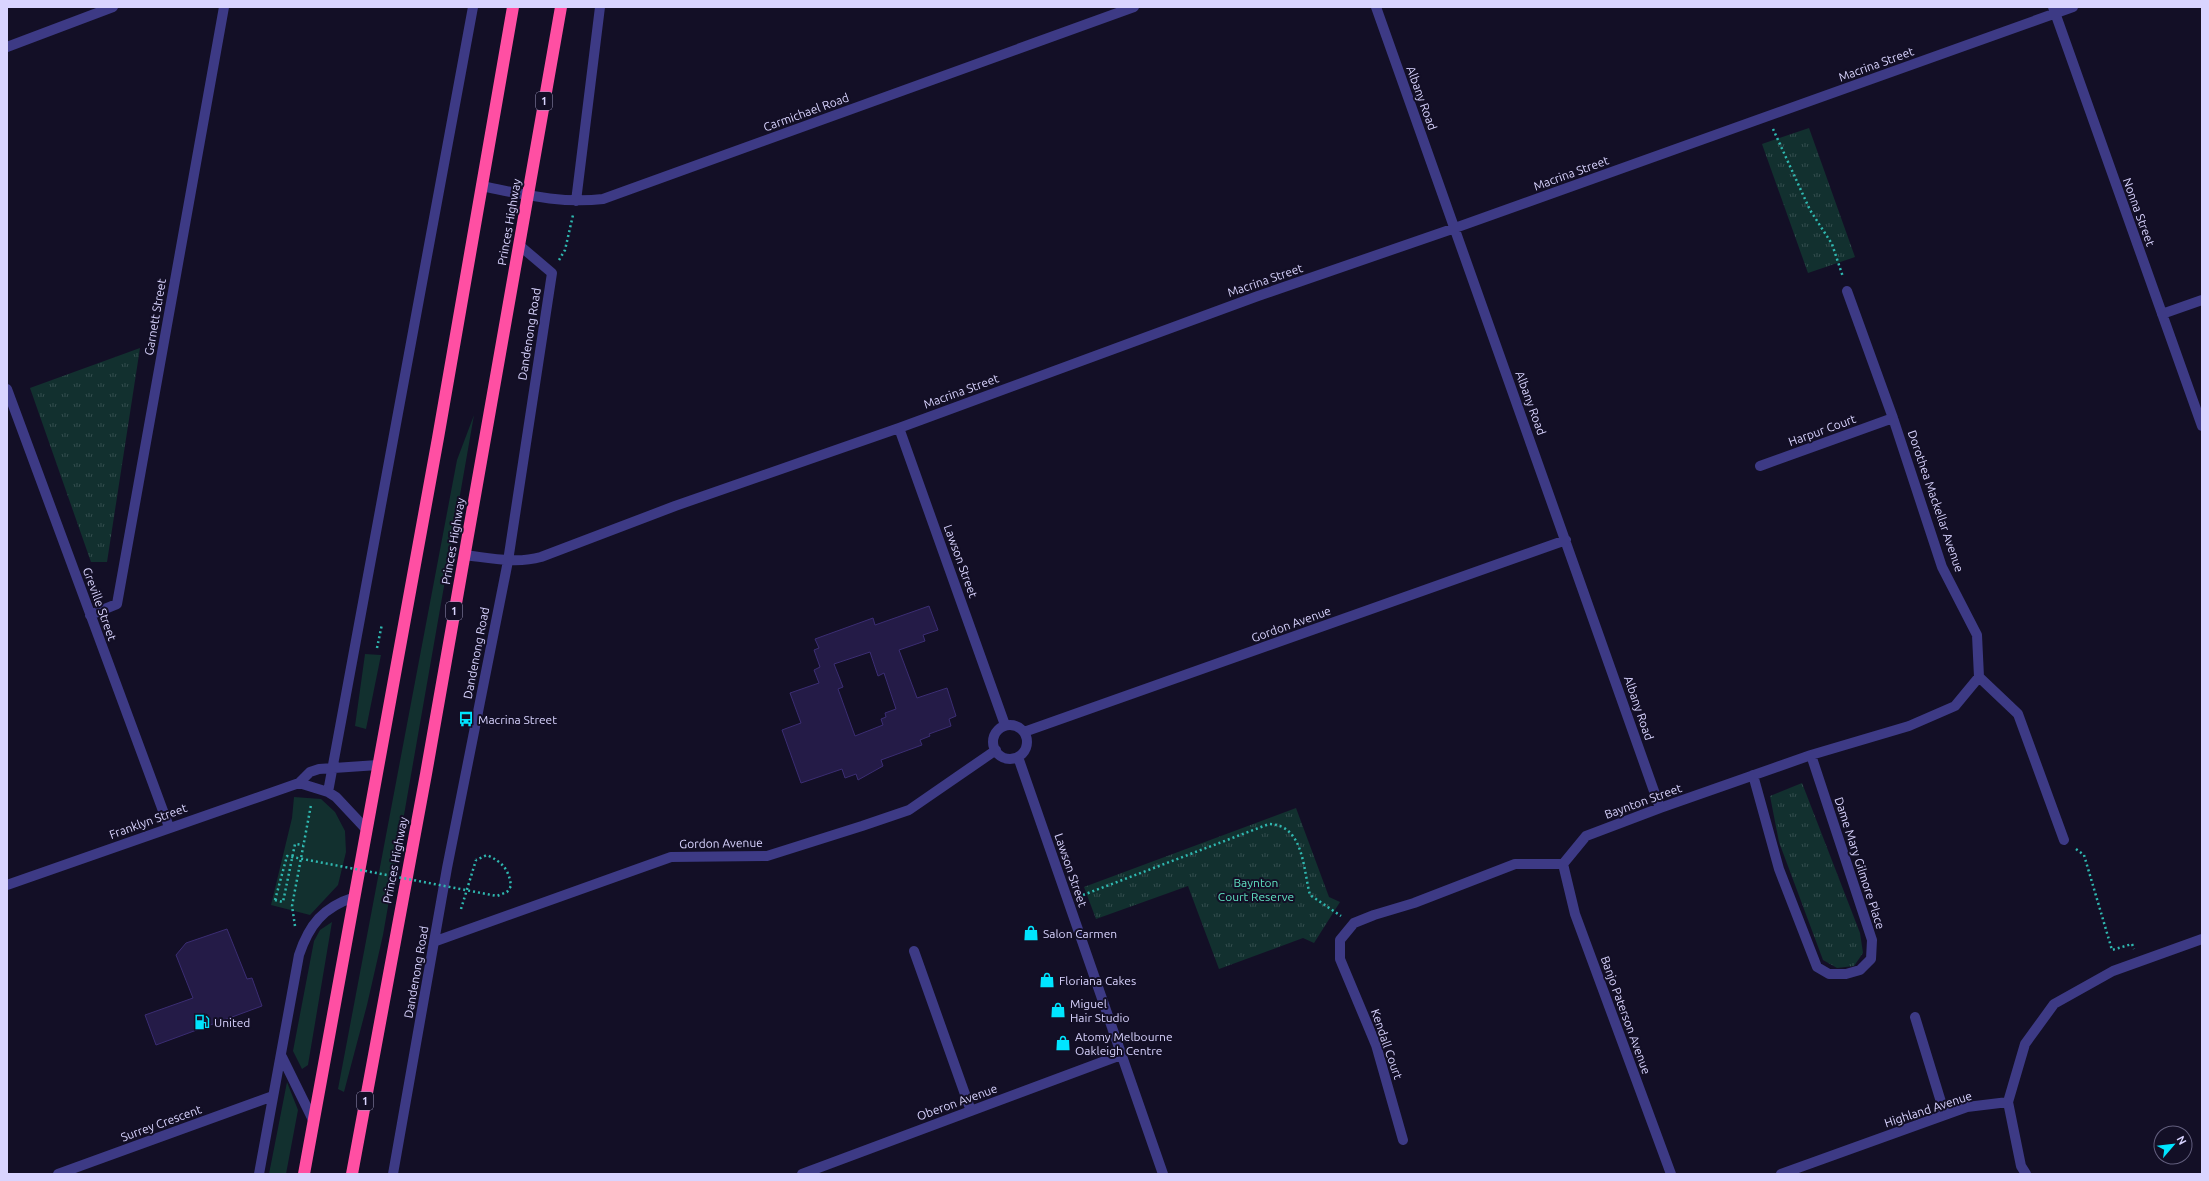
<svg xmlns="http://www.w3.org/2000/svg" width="2209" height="1181" font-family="Ubuntu,sans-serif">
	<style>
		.green { fill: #12302f }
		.park { fill: url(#park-tufts) }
		.building { fill: #241b47; stroke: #3b2d73; fill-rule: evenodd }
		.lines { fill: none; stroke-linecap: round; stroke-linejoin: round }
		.path { stroke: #2fb8b0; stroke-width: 2.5; stroke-dasharray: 2 3; stroke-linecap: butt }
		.minor { stroke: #3d3a85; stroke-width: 10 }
		.highway { stroke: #ff4fa3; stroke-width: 12 }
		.path-bridge { stroke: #2fb8b0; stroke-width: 2.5; stroke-dasharray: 2 3; stroke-linecap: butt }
		.labels { text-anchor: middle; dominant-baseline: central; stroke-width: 4; stroke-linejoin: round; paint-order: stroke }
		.shield { fill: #130f26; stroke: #9e99be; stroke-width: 1 }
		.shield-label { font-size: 11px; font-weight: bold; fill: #d9d4ff }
		.street-label { font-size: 12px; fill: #d9d4ff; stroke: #130f26 }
		.poi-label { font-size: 12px; fill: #d9d4ff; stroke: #130f26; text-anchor: start }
		.park-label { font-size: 12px; fill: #5fe0c0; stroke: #130f26 }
	</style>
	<defs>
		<pattern id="park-tufts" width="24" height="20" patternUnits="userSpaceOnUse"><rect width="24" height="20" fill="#12302f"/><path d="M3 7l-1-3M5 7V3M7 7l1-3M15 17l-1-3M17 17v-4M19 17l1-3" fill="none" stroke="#344d4e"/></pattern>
	</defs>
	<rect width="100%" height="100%" fill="#130f26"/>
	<path class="green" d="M474,415L383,935L367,1005L344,1092L338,1089L457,460Z
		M365,654L381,655L366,729L355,726Z
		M294,797L321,799L335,812L345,831L346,852L338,885L310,915L271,905L292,818Z
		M332,922L308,1065L302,1069L293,1051L314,941L320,930Z
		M287,1082L298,1110L286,1174H269Z"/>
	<path class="park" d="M1809,128L1855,257L1808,273L1762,144Z
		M140,348L107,562H91L30,388Z
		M1802,783L1860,933L1863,953L1854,966L1837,968L1823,960L1779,842L1770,796Z
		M1296,808L1329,897L1340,902L1314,943L1303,938L1219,969L1188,886L1096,919L1084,887Z"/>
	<path class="building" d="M929,606L938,630L923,635L925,641L899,650L917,698L947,688L956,716L949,719L951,726L929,734L930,736L920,740L922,745L881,760L883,766L858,780L856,774L845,778L842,769L801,783L782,730L801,723L790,693L819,683L814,670L820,667L814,650L819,648L815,639L873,618L875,625ZM870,652L878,676L884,673L896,709L885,713L886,717L881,719L883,725L855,736L838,689L843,687L834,664Z
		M227,929L247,979L252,978L262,1006L156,1045L145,1015L193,998L176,955L186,943Z"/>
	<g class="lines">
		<path class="path" d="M1773,129L1810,210L1832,244L1843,277
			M559,260L565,250L573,215
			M377,648L382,624
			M2076,849L2084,855L2112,950L2132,944L2134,949
			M1083,895L1269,824C1304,825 1303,869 1310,895L1341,916
			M275,900L283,902L295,844L303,845
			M461,909L476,860
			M295,926L292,906L311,805"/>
		<path class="minor" d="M1376,7L1660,808
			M2053,7L2202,426
			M7,47L113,7
			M481,186C522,194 561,204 603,199L1134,7
			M576,201L600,7
			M1847,291L1893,418L1942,567L1977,635L1979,677L2018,714L2064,840
			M2162,314L2202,300
			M7,389L169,827
			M899,428L1005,725
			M1760,466L1893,418
			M464,555C490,558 516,564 541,557L675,506L899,428L1258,296L1455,228L2073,7
			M90,615L117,604L224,7
			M993 742a17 17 0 1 1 34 0a17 17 0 1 1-34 0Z
			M1024,732L1566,540
			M1018,757L1163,1174
			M1753,775L1779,869L1817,967L1829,974H1846L1860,970L1871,959L1872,940L1811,755
			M299,783L328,792L336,797L366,829
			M328,792L473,7
			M1563,864L1575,914L1671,1174
			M7,885L299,783L310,772L319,769L378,765
			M436,941L671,857L767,856L862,826L909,810L996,750
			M914,951L971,1111
			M1915,1017L1945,1115
			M282,1057L314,1122
			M2008,1102L2021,1166L2026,1174
			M1403,1140L1376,1045L1340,959V940L1354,923L1374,915L1414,903L1515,864H1563L1586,836L1660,808L1811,755L1909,726L1955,706L1979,677
			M58,1174L273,1096
			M259,1174L299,955C309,925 323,907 355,897
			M393,1174L447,868L508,561L552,273L519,245
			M802,1174L1121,1055
			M1781,1174L1967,1107L2008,1102L2025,1044L2054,1004L2113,971L2202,939"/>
		<path class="highway" d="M304,1174L438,438L513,7
			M352,1174L426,774L561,7"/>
		<path class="path-bridge" d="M275,900L287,856L497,896L507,892L511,886C509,869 502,862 487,855L476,860"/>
	</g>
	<defs>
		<g id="bus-bare" transform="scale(1.2)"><path d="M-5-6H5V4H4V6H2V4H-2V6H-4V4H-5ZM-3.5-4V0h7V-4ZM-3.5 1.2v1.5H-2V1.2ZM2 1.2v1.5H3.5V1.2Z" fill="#00e5ff" stroke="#130f26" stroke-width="2.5" paint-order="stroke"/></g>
		<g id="shop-bare" transform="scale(1.2)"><path d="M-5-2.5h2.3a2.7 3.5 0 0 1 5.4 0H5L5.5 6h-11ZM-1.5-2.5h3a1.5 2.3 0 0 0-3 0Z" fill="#00e5ff" stroke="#130f26" stroke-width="2.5" paint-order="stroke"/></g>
		<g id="fuel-bare" transform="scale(1.2)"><path d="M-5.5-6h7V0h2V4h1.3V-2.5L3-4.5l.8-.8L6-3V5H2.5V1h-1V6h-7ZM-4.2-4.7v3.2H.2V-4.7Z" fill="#00e5ff" stroke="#130f26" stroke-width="2.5" paint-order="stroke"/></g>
	</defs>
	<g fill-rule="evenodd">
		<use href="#bus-bare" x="466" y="719"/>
		<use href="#shop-bare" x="1031" y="933"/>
		<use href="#shop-bare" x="1047" y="980"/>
		<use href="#shop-bare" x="1058" y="1010"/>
		<use href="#fuel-bare" x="202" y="1022"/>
		<use href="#shop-bare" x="1063" y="1043"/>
	</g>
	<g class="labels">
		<g class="shield">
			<rect x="536" y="92" width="16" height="18" rx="3"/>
			<rect x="446" y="602" width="16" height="18" rx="3"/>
			<rect x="357" y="1092" width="16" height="18" rx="3"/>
		</g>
		<g class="shield-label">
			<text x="544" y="101">1</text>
			<text x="454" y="611">1</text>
			<text x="365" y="1101">1</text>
		</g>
		<g class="street-label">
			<text transform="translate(1876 64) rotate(-20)">Macrina Street</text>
			<text transform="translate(1422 98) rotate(70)">Albany Road</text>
			<text transform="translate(806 112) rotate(-20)">Carmichael Road</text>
			<text transform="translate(1571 173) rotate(-20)">Macrina Street</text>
			<text transform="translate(2139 212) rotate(70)">Nonna Street</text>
			<text transform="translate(509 222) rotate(-80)">Princes Highway</text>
			<text transform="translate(1265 280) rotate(-19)">Macrina Street</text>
			<text transform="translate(155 317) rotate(-80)">Garnett Street</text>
			<text transform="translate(529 334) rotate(-81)">Dandenong Road</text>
			<text transform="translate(961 391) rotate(-20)">Macrina Street</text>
			<text transform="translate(1531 403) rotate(70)">Albany Road</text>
			<text transform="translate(1822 430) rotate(-20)">Harpur Court</text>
			<text transform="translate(1936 501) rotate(71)">Dorothea Mackellar Avenue</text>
			<text transform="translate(453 541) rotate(-80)">Princes Highway</text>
			<text transform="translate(961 561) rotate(70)">Lawson Street</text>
			<text transform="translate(100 604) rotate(70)">Greville Street</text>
			<text transform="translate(1291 624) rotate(-20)">Gordon Avenue</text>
			<text transform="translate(476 653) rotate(-79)">Dandenong Road</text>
			<text transform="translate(1639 708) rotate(71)">Albany Road</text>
			<text transform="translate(1643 801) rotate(-20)">Baynton Street</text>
			<text transform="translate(148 821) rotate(-20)">Franklyn Street</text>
			<text transform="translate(721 843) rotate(-1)">Gordon Avenue</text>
			<text transform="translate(395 860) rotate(-79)">Princes Highway</text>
			<text transform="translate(1860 863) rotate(72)">Dame Mary Gilmore Place</text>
			<text transform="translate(1071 870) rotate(71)">Lawson Street</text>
			<text transform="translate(416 972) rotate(-80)">Dandenong Road</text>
			<text transform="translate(1626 1015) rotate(70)">Banjo Paterson Avenue</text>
			<text transform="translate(1387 1044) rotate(71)">Kendall Court</text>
			<text transform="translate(957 1102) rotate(-20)">Oberon Avenue</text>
			<text transform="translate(1928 1109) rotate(-18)">Highland Avenue</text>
			<text transform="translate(161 1123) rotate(-20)">Surrey Crescent</text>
		</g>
		<g class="poi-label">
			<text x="478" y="719">Macrina Street</text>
			<text x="1043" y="933">Salon Carmen</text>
			<text x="1059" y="980">Floriana Cakes</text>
			<text x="1070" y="1003">Miguel<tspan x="1070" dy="14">Hair Studio</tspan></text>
			<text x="214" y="1022">United</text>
			<text x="1075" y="1036">Atomy Melbourne<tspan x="1075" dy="14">Oakleigh Centre</tspan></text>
		</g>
		<g class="park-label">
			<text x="1256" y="882">Baynton<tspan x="1256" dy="14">Court Reserve</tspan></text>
		</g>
	</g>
	<rect width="2209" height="1181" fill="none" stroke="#d9d4ff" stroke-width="16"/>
	<g transform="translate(2173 1145) rotate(62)"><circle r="19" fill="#130f26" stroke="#625e7d"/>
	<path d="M0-3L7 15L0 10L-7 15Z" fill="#00e5ff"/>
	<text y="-6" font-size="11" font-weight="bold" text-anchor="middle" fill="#d9d4ff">N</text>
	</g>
</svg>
